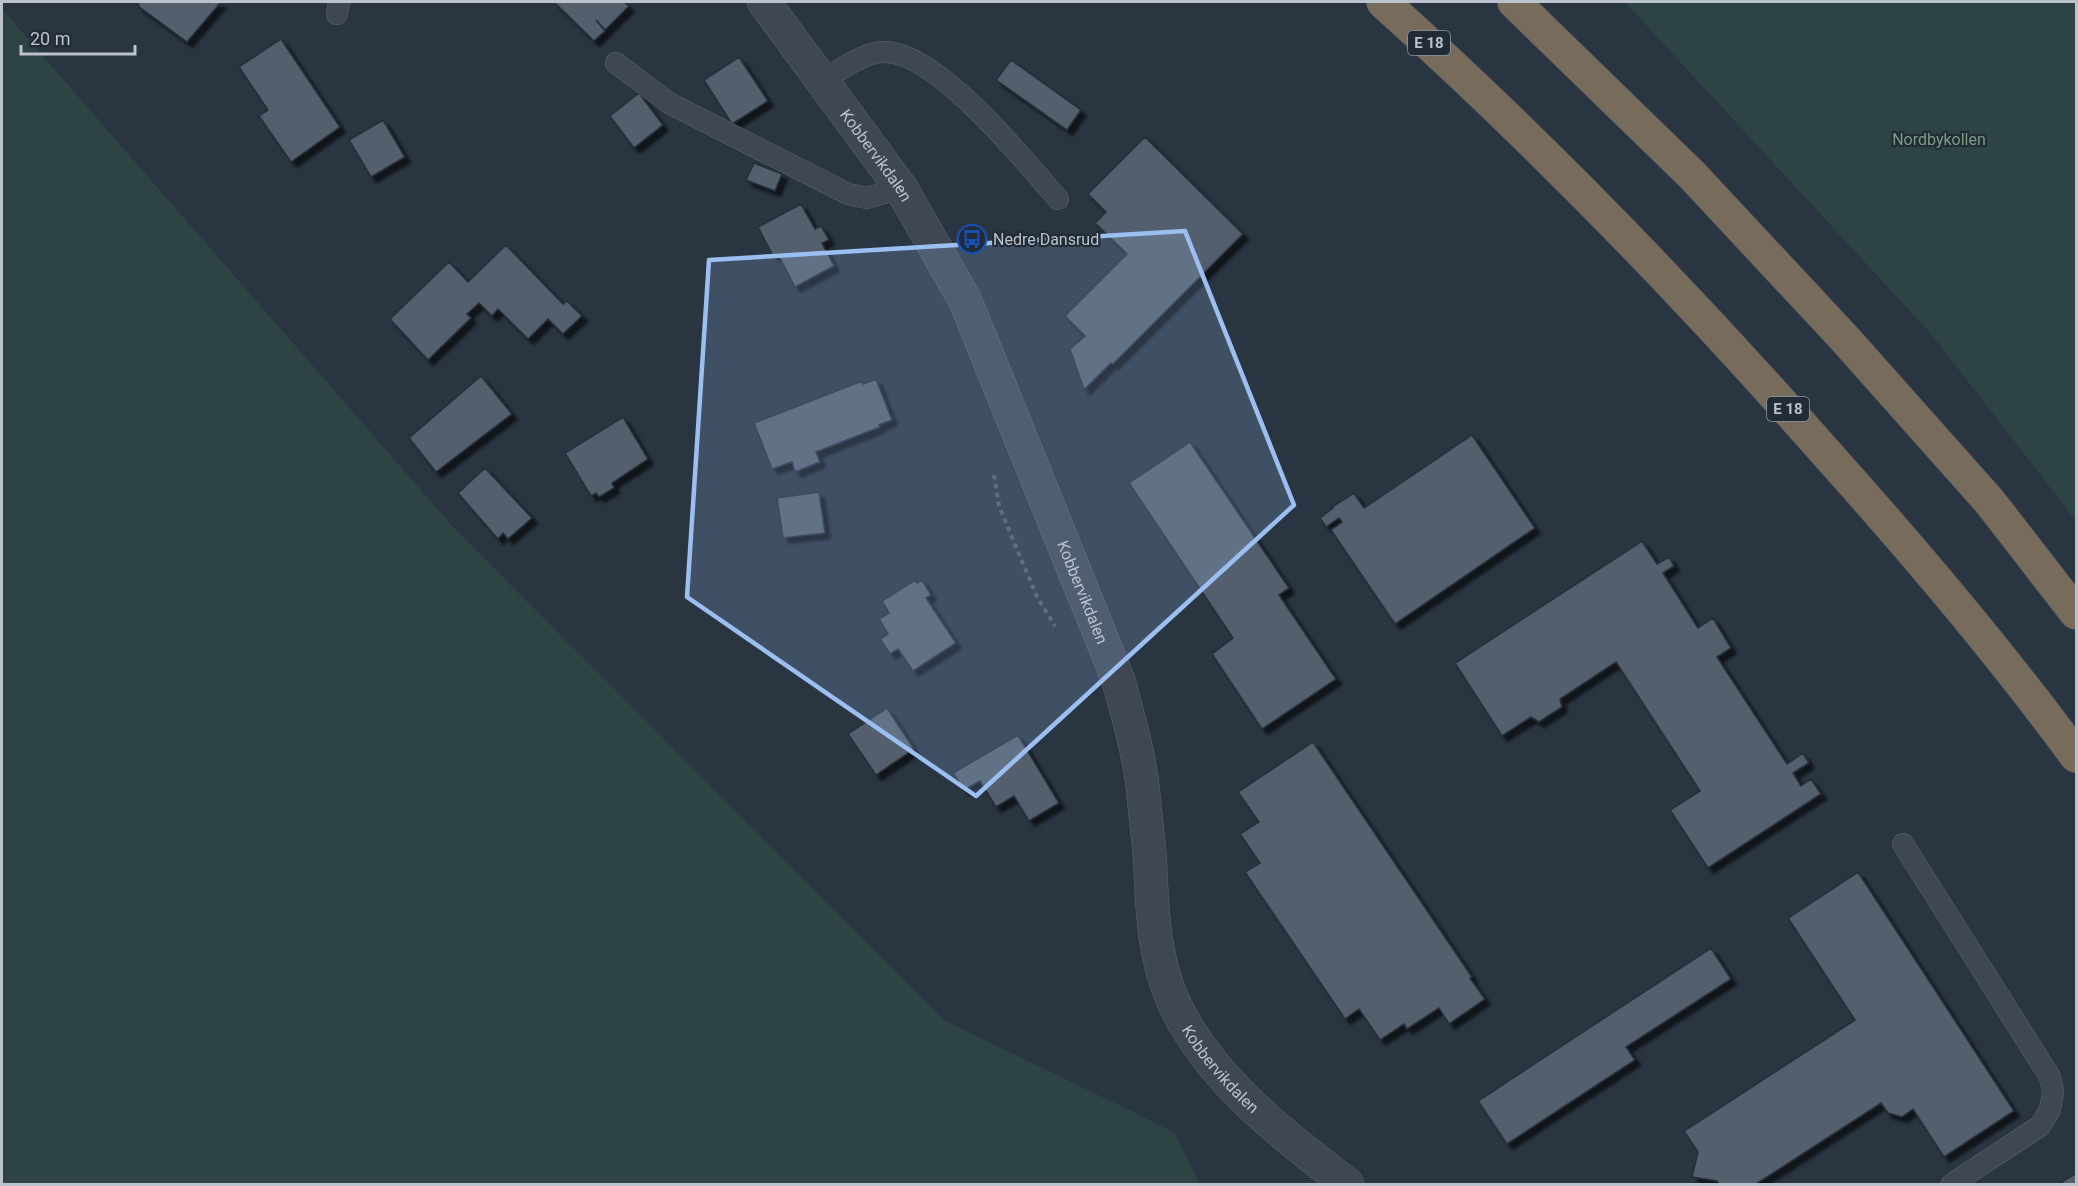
<svg xmlns="http://www.w3.org/2000/svg" width="2078" height="1186" font-family="Roboto,sans-serif">
	<style>
		.green { fill: #2d4344 }
		.building { fill: #535e6c; stroke: #252e39; stroke-width: 1.5; filter: url(#shadow) }
		.lines { fill: none; stroke-linecap: round; stroke-linejoin: round }
		.lane-casing { stroke: #5c656f; stroke-width: 22 }
		.street-casing { stroke: #5c656f; stroke-width: 34 }
		.highway-casing { stroke: #49525c; stroke-width: 34 }
		.path { stroke: #4c5f61; stroke-width: 4; stroke-dasharray: 4.5 4.5; stroke-linecap: butt }
		.lane { stroke: #3e4752; stroke-width: 21 }
		.street { stroke: #3e4752; stroke-width: 33 }
		.highway { stroke: #776b5c; stroke-width: 33 }
		.marked { fill: #9bbff0; fill-opacity: 0.2; stroke: #9bbff0; stroke-width: 4.5; stroke-linejoin: round }
		.labels { text-anchor: middle; dominant-baseline: central; stroke-width: 4.5; stroke-linejoin: round; paint-order: stroke }
		.shield { fill: #222c37; stroke: #8d959f; stroke-width: 1.5 }
		.shield-label { font-size: 15px; font-weight: bold; fill: #bbc2cb }
		.park-label { font-size: 16px; fill: #7b9f83; stroke: #222c37 }
		.street-label { font-size: 16px; fill: #bbc2cb; stroke: #222c37 }
		.poi-label { font-size: 16px; fill: #bbc2cb; stroke: #222c37; text-anchor: start }
	</style>
	<defs>
		<filter id="shadow"><feDropShadow dx="5.5" dy="5.5" stdDeviation="1.5" flood-color="#0009"/></filter>
	</defs>
	<rect width="100%" height="100%" fill="#2a3542"/>
	<path class="green" d="M1625,2H2076V521L1931,334Z
		M2,9L454,528L944,1020L1174,1132L1200,1184H2Z"/>
	<path class="building" d="M139,2H221L187,42L138,6Z
		M554,2H624L629,6L605,30L596,20L605,31L594,41Z
		M281,39L340,127L291,162L259,116L268,110L239,67Z
		M739,57L768,101L732,124L704,80Z
		M1011,60L1081,110L1067,130L996,80Z
		M639,93L663,125L634,148L610,116Z
		M383,120L405,157L371,177L349,140Z
		M1145,137L1243,234L1113,364L1111,363L1084,390L1070,349L1085,336L1065,316L1127,254L1095,223L1106,212L1088,194Z
		M754,163L782,174L775,191L746,180Z
		M801,204L815,229L821,226L829,240L822,243L834,266L795,287L778,254L773,256L758,227Z
		M506,245L563,304L567,301L582,316L563,334L548,319L528,339L498,309L492,316L479,303L467,314L471,318L428,360L390,319L449,262L468,282Z
		M481,376L512,414L436,472L409,438Z
		M876,379L892,420L879,425L880,427L816,452L820,462L795,472L792,462L772,469L754,423L862,381L863,384Z
		M623,417L648,459L612,483L614,488L599,497L596,493L591,496L565,453Z
		M1472,435L1535,528L1395,624L1331,530L1342,522L1339,518L1326,527L1320,518L1333,508L1332,507L1354,493L1364,508Z
		M1190,442L1289,588L1279,595L1336,679L1262,729L1212,654L1233,638L1129,483Z
		M485,468L532,518L508,539L503,533L498,539L458,493Z
		M819,492L825,533L783,538L777,498Z
		M1642,541L1657,564L1669,557L1674,566L1663,573L1698,628L1713,618L1731,648L1717,657L1787,764L1803,753L1809,763L1793,773L1801,786L1811,779L1821,794L1708,868L1670,810L1700,791L1616,662L1560,699L1562,707L1539,722L1531,717L1502,736L1455,663Z
		M915,580L917,583L922,580L931,595L926,598L956,643L913,671L898,649L890,654L880,639L888,634L879,619L889,613L882,601Z
		M887,708L914,749L876,775L848,734Z
		M1018,735L1059,803L1029,821L1014,796L996,807L980,781L964,790L953,773Z
		M1313,742L1472,977L1470,978L1485,999L1449,1024L1439,1008L1407,1029L1404,1024L1380,1040L1359,1009L1345,1019L1245,872L1260,863L1240,834L1259,822L1238,792Z
		M1858,872L2014,1111L1944,1157L1913,1109L1902,1117L1888,1113L1881,1103L1756,1184H1719L1717,1181L1692,1177L1698,1152L1684,1131L1855,1020L1788,918Z
		M1711,948L1731,979L1626,1047L1635,1060L1507,1144L1478,1101Z
		M2076,1173V1184H2059Z"/>
	<g class="lines">
		<g class="lane-casing">
			<path id="lane" d="M337,14L339,2
				M616,63L669,103L848,194L867,198L901,188
				M823,80C841,70 863,52 885,52C937,52 1025,161 1058,199
				M1903,844L2050,1077L2053,1091L2050,1110L2040,1126L1952,1184"/>
		</g>
		<g class="street-casing">
			<g id="street">
				<path id="s1" d="M764,2L901,188L965,300L1118,679C1128,716 1139,752 1143,790C1145,813 1148,836 1150,858C1152,908 1153,959 1175,1005C1211,1081 1283,1134 1347,1184"/>
			</g>
		</g>
		<g class="highway-casing">
			<path id="highway" d="M1383,2C1541,144 1687,295 1827,454C1914,551 1999,651 2076,756
				M1514,2L1692,175L1845,339L1990,502L2076,613"/>
		</g>
		<path class="path" d="M994,475L999,506L1037,597L1055,626"/>
		<use href="#lane" class="lane"/>
		<use href="#street" class="street"/>
		<use href="#highway" class="highway"/>
	</g>
	<path class="marked" d="M1185,231L1294,505L976,796L687,597L709,260Z"/>
	<defs>
		<g id="bus-ring" transform="scale(1.5)"><circle r="9.5" fill="#222c37" stroke="#1a4fb4" stroke-width="1.5"/><path d="M-5-6H5V4H4V6H2V4H-2V6H-4V4H-5ZM-3.5-4V0h7V-4ZM-3.5 1.2v1.5H-2V1.2ZM2 1.2v1.5H3.5V1.2Z" fill="#1a4fb4"/></g>
	</defs>
	<g fill-rule="evenodd">
		<use href="#bus-ring" x="972" y="239"/>
	</g>
	<g class="labels">
		<g class="shield">
			<rect x="1408" y="31" width="42" height="24" rx="4.5"/>
			<rect x="1767" y="397" width="42" height="24" rx="4.5"/>
		</g>
		<g class="shield-label">
			<text x="1429" y="43">E 18</text>
			<text x="1788" y="409">E 18</text>
		</g>
		<g class="park-label">
			<text x="1939" y="139">Nordbykollen</text>
		</g>
		<g class="street-label">
			<text stroke="none"><textPath href="#s1" startOffset="190">Kobbervikdalen</textPath></text>
			<text stroke="none"><textPath href="#s1" startOffset="675">Kobbervikdalen</textPath></text>
			<text stroke="none"><textPath href="#s1" startOffset="1180">Kobbervikdalen</textPath></text>
		</g>
		<g class="poi-label">
			<text x="993" y="239">Nedre Dansrud</text>
		</g>
	</g>
	<rect width="2078" height="1186" fill="none" stroke="#bbc2cb" stroke-width="6"/>
	<path d="M21 45v9h114v-9" fill="none" stroke="#bbc2cb" stroke-width="3"/>
	<text x="30" y="45" font-size="18" fill="#bbc2cb" stroke="#222c37" stroke-width="4.5" paint-order="stroke">20 m</text>
</svg>
